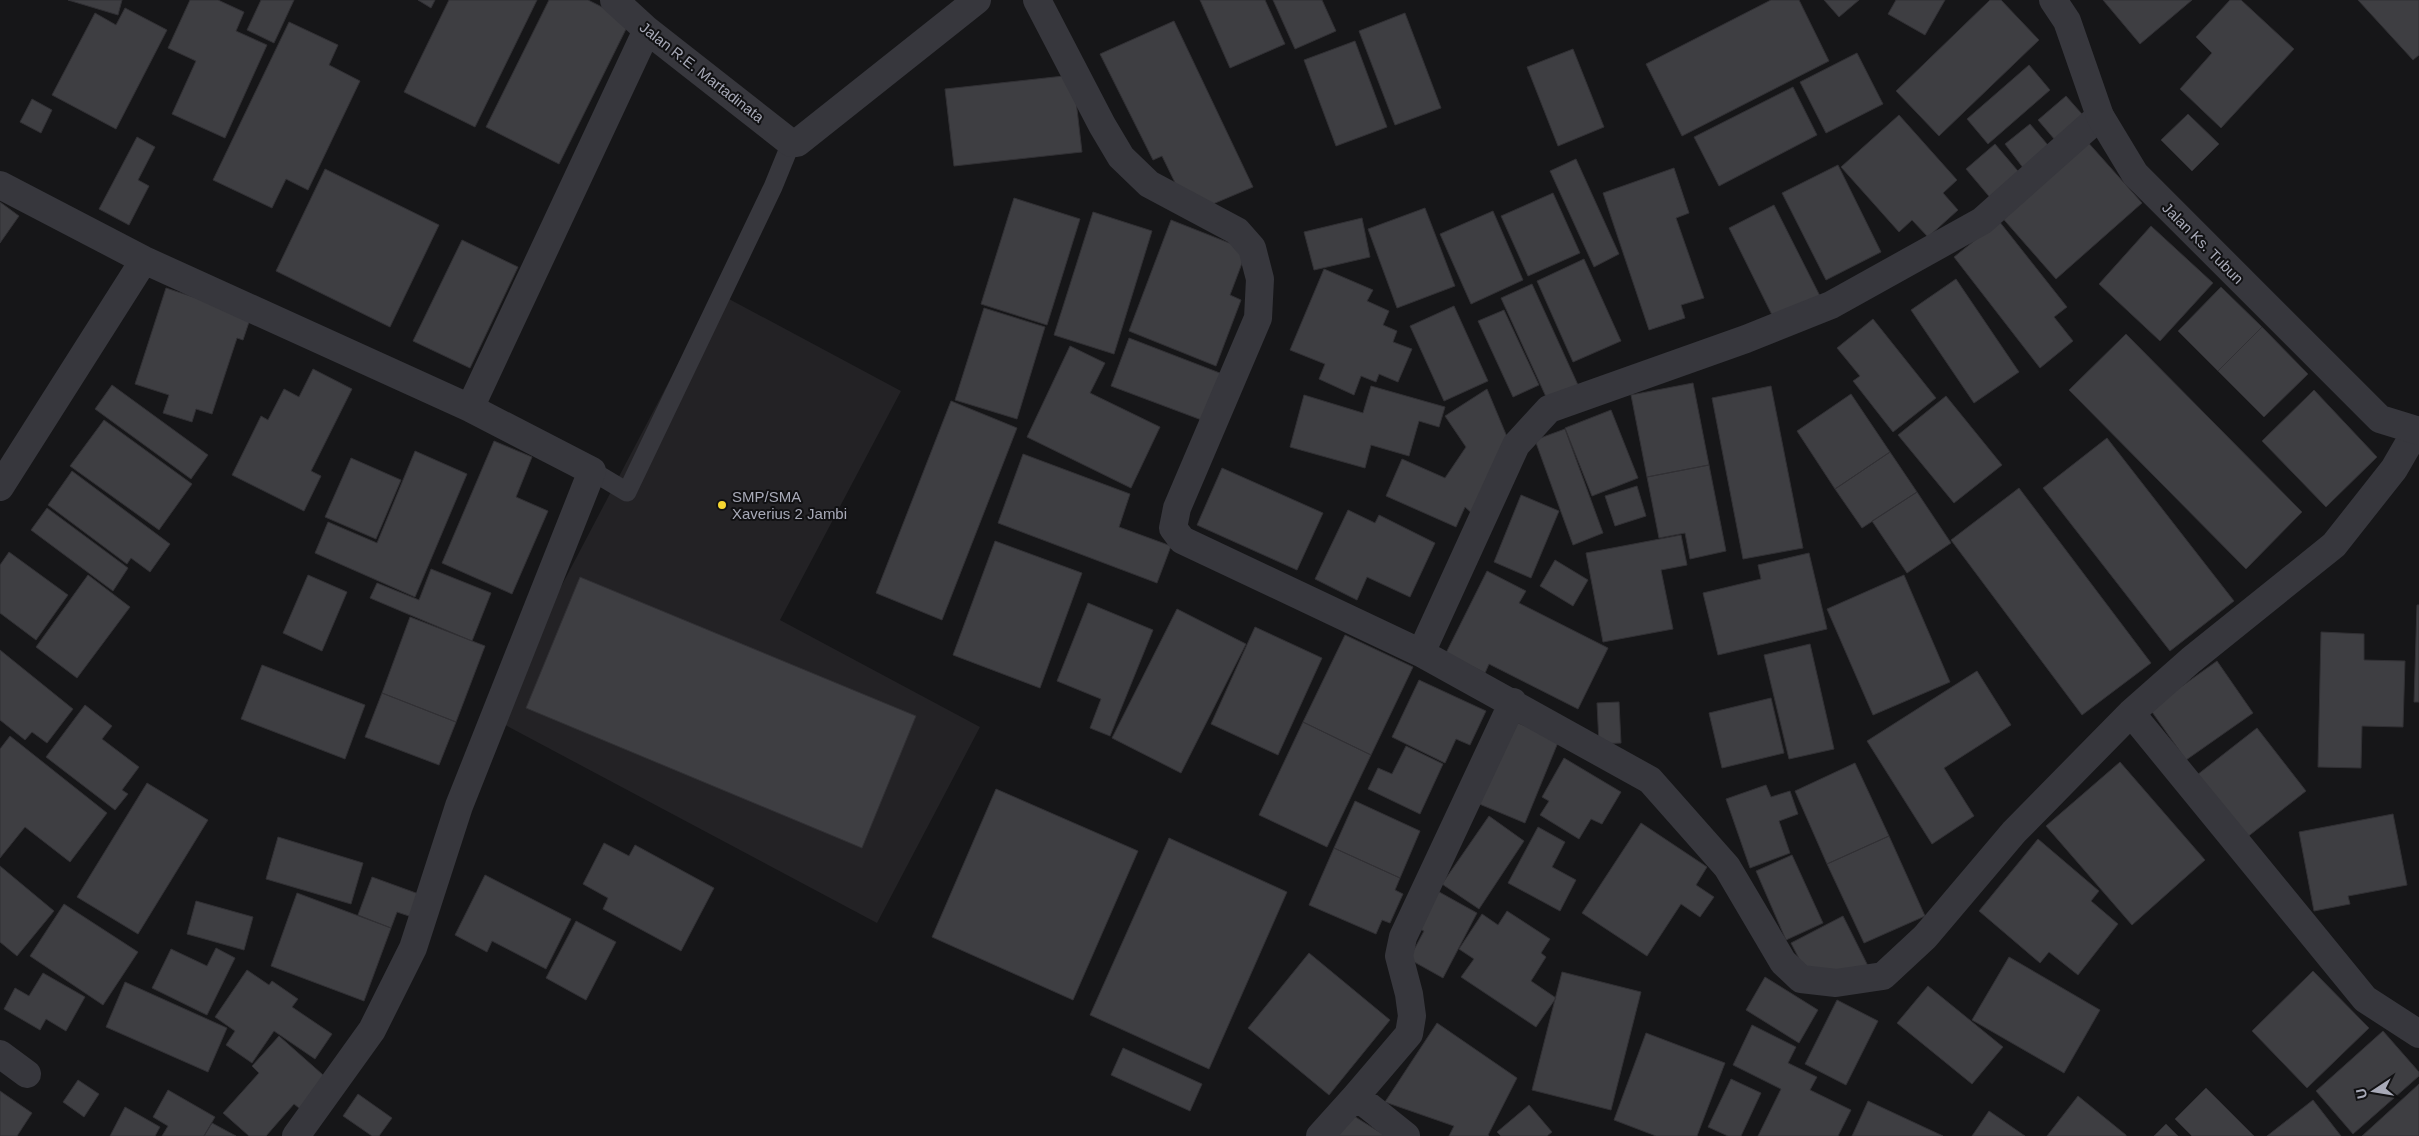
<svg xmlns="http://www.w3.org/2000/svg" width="2419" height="1136" font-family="Helvetica,sans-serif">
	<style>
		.built { fill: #232225 }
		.building { fill: #3e3e42; stroke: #313034 }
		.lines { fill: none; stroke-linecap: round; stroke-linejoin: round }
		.service { stroke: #37373d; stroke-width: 19 }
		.minor { stroke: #37373d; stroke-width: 28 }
		.tertiary { stroke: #37373d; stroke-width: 28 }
		.poi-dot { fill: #f6d631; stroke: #111113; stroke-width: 2 }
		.labels { text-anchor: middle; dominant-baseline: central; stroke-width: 4; stroke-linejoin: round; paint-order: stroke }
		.street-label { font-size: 15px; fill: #a8aab8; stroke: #111113 }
		.poi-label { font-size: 15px; fill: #a8aab8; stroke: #111113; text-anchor: start }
	</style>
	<rect width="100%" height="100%" fill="#161618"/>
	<path class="built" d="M716,292L901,391L780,620L980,727L877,923L492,718Z"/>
	<path class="building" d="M68,0H122L118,15Z
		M190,0H218L244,12L236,31L267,45L225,138L172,114L196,61L168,48Z
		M261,0H294L274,43L247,30Z
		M418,0H435L431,8Z
		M449,0H537L475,127L404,92Z
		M549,0H588L630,21L559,164L486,127Z
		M1200,0H1265L1285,44L1230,68Z
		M1273,0H1322L1336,31L1295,49Z
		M1771,0H1799L1829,61L1682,136L1646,64Z
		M1824,0H1859L1839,17Z
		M1896,0H1945L1925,35L1888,14Z
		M1990,0H2001L2039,40L1939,136L1896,91Z
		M2103,0H2192L2140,44Z
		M2230,0H2241L2294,49L2221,128L2180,89L2212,53L2196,37Z
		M2358,0H2419V55L2413,60Z
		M125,8L167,30L116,129L52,95L95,13L116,25Z
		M1405,13L1441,108L1395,125L1359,31Z
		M1174,21L1253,187L1201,209L1183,199L1162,156L1153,160L1100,54Z
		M289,22L338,45L329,65L360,81L308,190L286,179L272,208L213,180Z
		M1355,41L1387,127L1336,146L1304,60Z
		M1573,49L1604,127L1558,146L1527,67Z
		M1857,53L1883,104L1826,133L1800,82Z
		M2029,65L2050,90L1988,144L1967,119Z
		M1073,75L1082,152L954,166L945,89Z
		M1793,87L1817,135L1719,186L1694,137Z
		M2066,96L2089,122L2061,147L2038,120Z
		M32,99L52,110L41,133L20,122Z
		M2188,114L2219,144L2192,171L2161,140Z
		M1899,115L1957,180L1943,193L1958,210L1928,237L1912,220L1899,232L1841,167Z
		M2030,124L2053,151L2027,173L2005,144Z
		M137,137L155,147L138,180L149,186L129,225L99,209Z
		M2085,139L2142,203L2056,279L1999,214Z
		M1995,144L2023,177L1993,201L1966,169Z
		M1576,159L1619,254L1594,267L1550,171Z
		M1838,165L1881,252L1826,280L1782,193Z
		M1674,168L1689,213L1676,218L1704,298L1681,305L1685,318L1649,330L1603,193Z
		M325,169L439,225L390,327L276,271Z
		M1553,193L1580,253L1528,276L1501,216Z
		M1014,198L1080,219L1047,325L981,304Z
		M0,202L19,216L0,243Z
		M1774,205L1821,298L1775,321L1729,228Z
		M1425,208L1455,286L1397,308L1368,229Z
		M1493,211L1523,280L1471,304L1440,234Z
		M1093,212L1152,231L1114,354L1054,335Z
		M1362,218L1370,257L1314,270L1304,232Z
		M1171,220L1247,250L1230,295L1241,300L1216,366L1129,331Z
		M1999,221L2067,307L2054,317L2073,341L2040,368L1954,257Z
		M2151,226L2213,283L2160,341L2099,284Z
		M462,240L518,267L470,368L413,341Z
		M1584,259L1621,341L1573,362L1537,281Z
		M1324,269L1373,290L1367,301L1389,311L1383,325L1397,331L1393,342L1412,349L1398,382L1379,374L1376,382L1361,376L1354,395L1319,379L1325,364L1290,350Z
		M1956,279L2019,372L1974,403L1911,310Z
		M1532,284L1578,385L1547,399L1501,298Z
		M2221,287L2262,327L2218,371L2178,331Z
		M166,288L251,316L243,340L237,338L212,414L196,409L192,422L163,413L169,395L135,384Z
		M1454,306L1488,381L1444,401L1410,326Z
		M984,308L1045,327L1017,419L955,400Z
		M1504,310L1539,385L1513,397L1478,321Z
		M1873,319L1936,398L1893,432L1853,381L1860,376L1837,348Z
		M2262,327L2308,374L2264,417L2218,371Z
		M2126,334L2302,512L2246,569L2069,390Z
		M1129,338L1225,375L1207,422L1111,386Z
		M1070,346L1105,363L1090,393L1160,427L1131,488L1027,437Z
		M313,369L352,389L311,471L321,476L304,511L232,475L261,416L268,420L284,389L299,397Z
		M1693,383L1709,465L1647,477L1631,395Z
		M112,385L208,455L191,479L95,409Z
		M1371,386L1445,407L1439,427L1419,421L1409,456L1371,445L1365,468L1290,447L1304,395L1363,413Z
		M1771,386L1803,548L1743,559L1712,398Z
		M1487,389L1510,444L1476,517L1465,507L1456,527L1386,496L1402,459L1445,478L1466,447L1445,416Z
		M2314,390L2377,457L2326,507L2262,441Z
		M1851,394L1890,452L1835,489L1797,431Z
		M1946,396L2002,465L1954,503L1898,435Z
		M951,401L1017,428L942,620L876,593Z
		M1611,410L1638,478L1592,496L1565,428Z
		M104,420L192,484L159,530L70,466Z
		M1565,429L1603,533L1573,545L1535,440Z
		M2107,438L2234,601L2170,651L2043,488Z
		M494,441L532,457L516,497L548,511L512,594L442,563Z
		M415,451L467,474L415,597L315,553L328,522L377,543Z
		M1890,452L1917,492L1862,528L1835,489Z
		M1023,454L1130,494L1119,527L1171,546L1157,583L998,523Z
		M351,458L401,480L376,539L325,517Z
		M1709,465L1726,551L1690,559L1685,533L1659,538L1647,477Z
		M1222,468L1323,513L1297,570L1197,525Z
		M72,471L170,544L150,572L131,558L127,564L48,505Z
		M1637,486L1646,516L1615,526L1605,496Z
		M2019,488L2151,663L2082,715L1951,540Z
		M1917,492L1951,543L1907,573L1872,521Z
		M1521,495L1559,511L1531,578L1494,562Z
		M47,508L128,568L113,591L31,530Z
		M1348,510L1375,523L1379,515L1435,543L1410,597L1367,577L1357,600L1315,579Z
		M1681,535L1687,565L1661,570L1673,629L1603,642L1586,553Z
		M995,541L1082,573L1040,688L953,655Z
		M9,552L68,595L36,640L0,613V565Z
		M1809,553L1827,629L1718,655L1703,593L1761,579L1758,565Z
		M1555,560L1588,580L1573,606L1540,586Z
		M431,569L491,593L472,641L370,598L377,583L419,600Z
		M1487,571L1526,591L1519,603L1608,648L1578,709L1489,664L1485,673L1446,653Z
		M88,575L130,607L77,678L36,647Z
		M308,575L347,592L322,651L283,633Z
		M1904,575L1950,682L1873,715L1827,609Z
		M580,577L916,716L862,848L526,708Z
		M1088,603L1153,630L1110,736L1090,728L1101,699L1057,681Z
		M2417,605H2419V702H2414Z
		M1177,609L1246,644L1181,773L1112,738Z
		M410,617L485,646L456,722L382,693Z
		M1255,627L1322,658L1278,755L1211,724Z
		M2321,632L2364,634V660L2405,661L2403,727L2362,726L2361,768L2318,767Z
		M1345,635L1413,667L1371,755L1303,722Z
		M1810,644L1834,749L1789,759L1764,655Z
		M0,650L73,709L47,743L32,732L25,740L0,720Z
		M2217,661L2253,713L2186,760L2150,709Z
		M262,665L365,705L345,759L241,719Z
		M1977,671L2011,725L1944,768L1974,816L1932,844L1867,741Z
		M1419,680L1486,711L1470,745L1456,739L1445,763L1392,737Z
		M382,693L456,722L439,765L365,737Z
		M1771,698L1784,753L1722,768L1709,713Z
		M1619,702L1621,743L1599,744L1597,703Z
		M85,705L112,726L102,739L139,767L122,790L128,794L115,810L46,757Z
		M1511,720L1559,740L1525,823L1477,803Z
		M1303,722L1371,755L1327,847L1259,815Z
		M2257,728L2306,791L2246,838L2197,775Z
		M10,736L107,813L70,862L25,827L0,858V749Z
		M1406,746L1443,764L1420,814L1368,789L1378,768L1392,774Z
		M1564,758L1621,792L1602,824L1591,819L1579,839L1540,815L1549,801L1542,797Z
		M2120,762L2205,860L2132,925L2046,826Z
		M1855,763L1889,836L1827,864L1795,791Z
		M147,783L208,820L138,934L77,897Z
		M1766,785L1771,797L1790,791L1798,814L1779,821L1790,853L1750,868L1726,799Z
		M996,789L1138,851L1073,1000L932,937Z
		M1355,801L1420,831L1400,878L1334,848Z
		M2393,814L2407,885L2348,896L2350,904L2314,911L2299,832Z
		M1489,816L1524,841L1479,909L1442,884Z
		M1641,823L1707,867L1696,885L1714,897L1700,917L1681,904L1647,956L1582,913Z
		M1538,827L1565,842L1552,867L1576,880L1560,911L1508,883Z
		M1889,836L1925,916L1864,943L1827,864Z
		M278,837L363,863L351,904L266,879Z
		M1169,838L1287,892L1209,1069L1090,1015Z
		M2038,839L2099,891L2091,901L2118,924L2078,975L2049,952L2040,963L1979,911Z
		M604,843L629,856L635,845L714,888L681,951L603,909L608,898L583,884Z
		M1334,848L1400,878L1395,890L1403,894L1390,923L1382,920L1376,934L1309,905Z
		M1792,855L1823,923L1786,940L1756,871Z
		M0,866L54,911L17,956L0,942Z
		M485,875L571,919L546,969L492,941L487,952L455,935Z
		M372,877L427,897L418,919L397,912L391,928L358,915Z
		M1432,888L1477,913L1443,978L1409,959L1424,931L1412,925Z
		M297,893L391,928L364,1001L271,966Z
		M196,901L253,917L244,950L187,934Z
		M64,904L138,952L103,1005L30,956Z
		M1507,911L1550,939L1541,953L1546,957L1531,981L1556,998L1536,1027L1461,977L1474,959L1459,949L1482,914L1498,925Z
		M1843,916L1869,968L1808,976L1791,943Z
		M576,921L616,942L586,1000L546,978Z
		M216,948L235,958L207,1015L152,988L171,949L207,966Z
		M1309,953L1390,1020L1329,1095L1248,1028Z
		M2009,957L2100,1010L2064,1073L1972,1020Z
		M247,970L269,985L272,981L298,999L292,1007L332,1034L315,1059L274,1031L252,1063L226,1045L235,1031L215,1017Z
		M2313,971L2369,1028L2307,1088L2252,1031Z
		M1562,972L1641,992L1611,1110L1532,1090Z
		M43,973L85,997L66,1031L46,1019L40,1030L4,1009L15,988L29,996Z
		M1765,977L1818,1010L1799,1043L1746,1010Z
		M125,982L227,1028L208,1072L106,1027Z
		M1928,986L2003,1047L1972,1084L1897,1023Z
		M1837,1000L1878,1021L1846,1085L1805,1064Z
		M1437,1023L1517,1078L1488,1135L1489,1136H1449L1454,1126L1385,1102Z
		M1752,1025L1796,1047L1788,1063L1817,1077L1810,1090L1851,1110L1838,1136H1758L1781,1089L1733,1065Z
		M2383,1031L2419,1072V1076L2353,1134L2316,1091Z
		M1646,1033L1725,1063L1697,1136H1656L1614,1120Z
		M279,1036L331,1082L304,1112L294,1104L266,1136H249L223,1113L259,1073L252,1066Z
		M1123,1048L1202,1084L1190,1111L1111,1075Z
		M1731,1079L1761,1093L1741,1136H1728L1708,1127Z
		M78,1080L99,1094L84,1117L63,1102Z
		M2419,1084V1136H2362Z
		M2206,1088L2254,1136H2192L2175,1119Z
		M168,1090L215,1117L204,1136H162L168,1126L153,1117Z
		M0,1091L32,1113L17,1136H0Z
		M358,1094L392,1118L379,1136H372L343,1116Z
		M2078,1096L2126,1135V1136H2047Z
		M2313,1100L2341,1136H2267Z
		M1868,1101L1943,1136H1852Z
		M1529,1105L1552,1132L1547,1136H1501L1497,1132Z
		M125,1107L160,1127L155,1136H110Z
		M1989,1111L2025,1136H1972Z
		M1349,1113L1386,1136H1335Z
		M212,1123L236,1136H204Z
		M2166,1124L2178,1136H2154Z"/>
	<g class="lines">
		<path class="service" d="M592,471L627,492L773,187L791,143"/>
		<path class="minor" d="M614,0L647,30L791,143H797L977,0
			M1037,0L1102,125L1121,157L1149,184L1237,231L1252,248L1260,279L1258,318L1177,508L1173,528L1182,540L1421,653
			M2100,116L1982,221L1831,305L1746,339L1549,409L1516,445L1421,653L1650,780L1727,867L1783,962L1801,979L1836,983L1883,976L1925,937L2014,832L2131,713L2191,660L2334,545L2394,469L2416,431
			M0,185L144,260L470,408L647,30
			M0,487L144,260
			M2131,713L2365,999L2419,1034
			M0,1054L27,1074
			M1356,1096L1409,1034L1412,1016L1409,994L1399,956L1403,937L1513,702
			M296,1136L372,1030L413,948L459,806L592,471L470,408
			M1320,1136L1356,1096L1406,1136"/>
		<path class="tertiary" d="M2053,0L2067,21L2100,116L2135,174L2380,419L2419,431"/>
	</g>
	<circle class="poi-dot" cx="722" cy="505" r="5"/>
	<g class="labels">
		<g class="street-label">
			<text transform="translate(702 72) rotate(38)">Jalan R.E. Martadinata</text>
			<text transform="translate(2203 243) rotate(45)">Jalan Ks. Tubun</text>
		</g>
		<g class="poi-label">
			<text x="732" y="496">SMP/SMA<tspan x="732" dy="17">Xaverius 2 Jambi</tspan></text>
		</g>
	</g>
	<g transform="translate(2374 1091) rotate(258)" stroke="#111113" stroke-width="4" paint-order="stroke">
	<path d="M0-4L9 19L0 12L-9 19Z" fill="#a8aab8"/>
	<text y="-8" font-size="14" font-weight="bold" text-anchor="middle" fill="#a8aab8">U</text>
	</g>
</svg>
